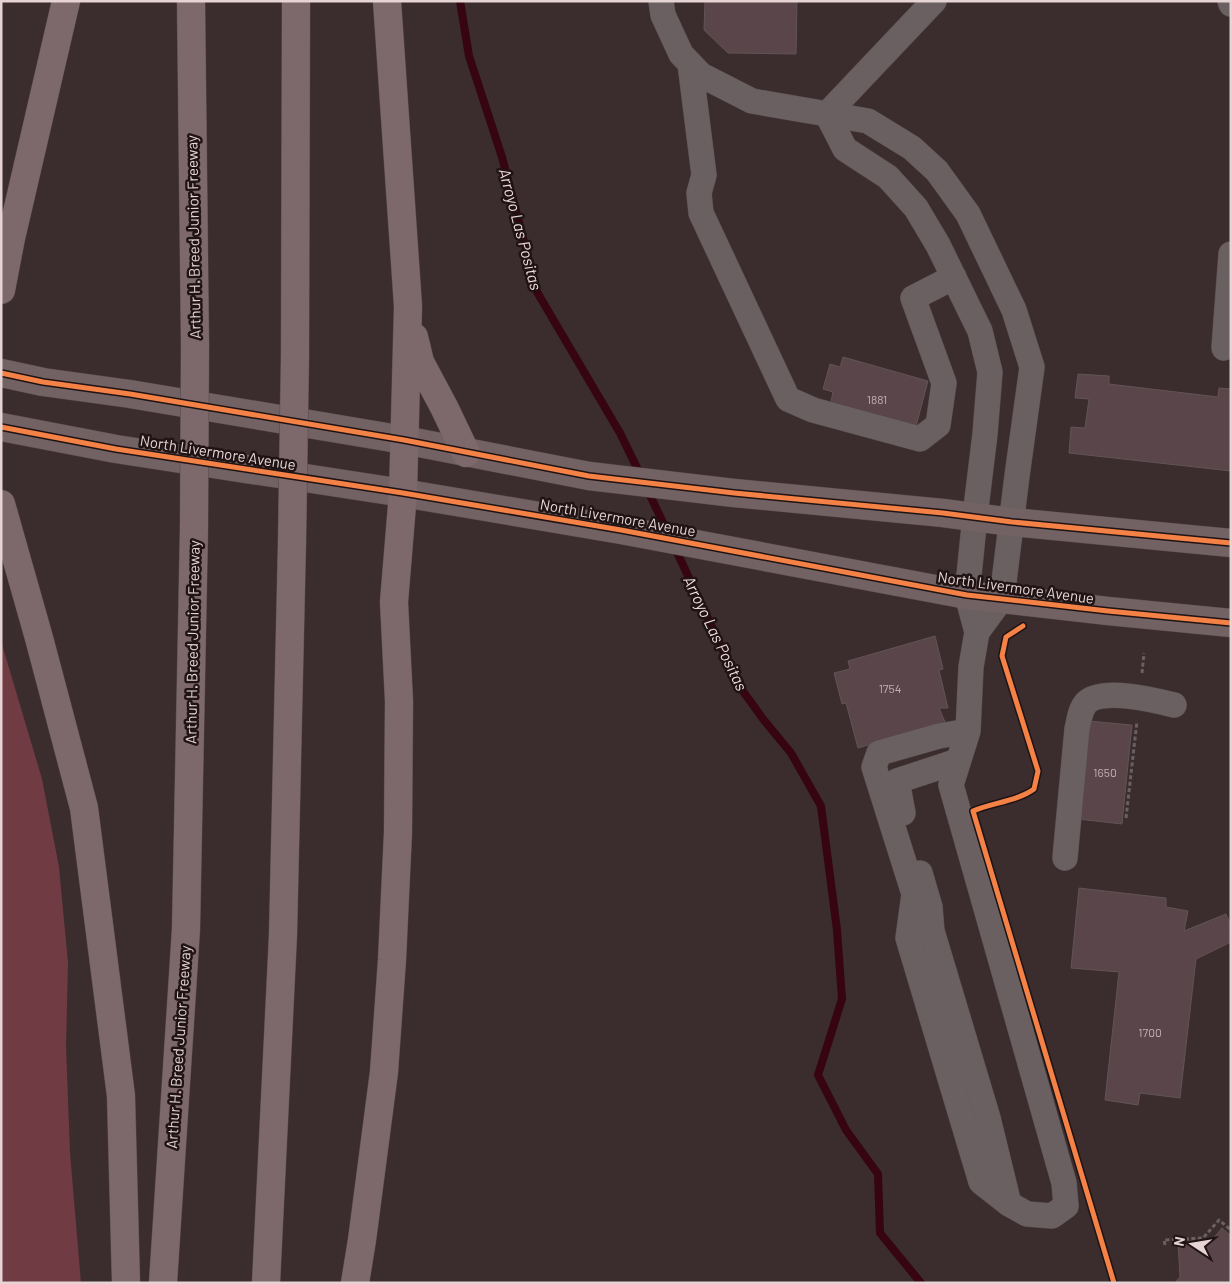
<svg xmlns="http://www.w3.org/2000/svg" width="1232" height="1284" font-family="Barlow,sans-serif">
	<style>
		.green { fill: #713b43 }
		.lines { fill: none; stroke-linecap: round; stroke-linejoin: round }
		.stream { stroke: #360412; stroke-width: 8 }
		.building { fill: #5a464a; stroke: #615456 }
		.minor-casing { stroke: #544849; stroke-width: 26 }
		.major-casing { stroke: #544849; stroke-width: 29 }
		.highway-casing { stroke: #544849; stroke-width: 29 }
		.path { stroke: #6b6061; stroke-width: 3; stroke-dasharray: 4 2.5; stroke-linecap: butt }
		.minor { stroke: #6b6061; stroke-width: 25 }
		.major { stroke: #736264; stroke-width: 28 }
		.highway { stroke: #7d696c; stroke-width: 28 }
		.highway-bridge-casing { stroke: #544849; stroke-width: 29; stroke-linecap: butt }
		.highway-bridge { stroke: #7d696c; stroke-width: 28 }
		.cycleway-casing { stroke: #1f1314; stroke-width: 8 }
		.cycleway { stroke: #f48246; stroke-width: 5 }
		.labels { text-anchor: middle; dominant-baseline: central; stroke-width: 5; stroke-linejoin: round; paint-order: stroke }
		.number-label { font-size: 12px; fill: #c3b0b2 }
		.street-label { font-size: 15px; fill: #e6d4d5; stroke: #1f1314 }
		.water-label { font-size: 16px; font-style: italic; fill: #f3dbdd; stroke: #1f1314 }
	</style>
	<rect width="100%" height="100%" fill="#3b2c2e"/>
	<path class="green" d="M1,641L42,779L59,867L68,963L66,1046L70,1153L81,1283H1Z"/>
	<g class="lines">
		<path class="stream" d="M460,1L469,56L502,157L537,292L620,433L641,476
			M647,489L668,533
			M675,548L740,687L763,719L791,753L821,806L837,930L842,999L818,1075L846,1130L878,1174L880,1233L921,1283"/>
	</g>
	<path class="building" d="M705,1H797L796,54L728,53L704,30Z
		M843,357L928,381L915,430L830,406L833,392L823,389L830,364L840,367Z
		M1078,374L1109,376V384L1218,397L1219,388L1231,389V471L1069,453L1071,427L1085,428L1089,399L1075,398Z
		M935,636L943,669L939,670L948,708H939L945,722L858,748L846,703L842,704L834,673L850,669L848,661Z
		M1088,721L1132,725L1122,824L1078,819Z
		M1079,888L1166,898V907L1188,911L1184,931L1226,914L1231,925V942L1196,959L1180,1098L1140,1093L1138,1105L1105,1100L1119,972L1071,968Z
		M1222,1228L1231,1236V1283H1175L1180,1277L1178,1242L1213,1239Z"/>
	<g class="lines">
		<g class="minor-casing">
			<path id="minor" d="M661,1L663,15L681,54L701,75L752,101L868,121L912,148L937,171L968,214L1014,310L1032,367L1017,476L1002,598L977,632
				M1230,1L1231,4
				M690,64L704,175L699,193L701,213L788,399L813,410L920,439L938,425L944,383L913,298L954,277
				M827,114L845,149L888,177L916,208L938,245L980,331L990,372L985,434L975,516L967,595L977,632L971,667L968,731L951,785L1064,1183L1066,1206L1052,1216L1027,1214L1009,1204L981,1182L908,938L914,894L874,767L879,753L939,736L968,731
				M827,114L934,1
				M1224,348L1231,254
				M903,813L897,781L958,761
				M1065,858L1077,729C1079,721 1080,710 1086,703C1101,687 1154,700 1174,705
				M920,873L930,907L932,931L988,1118L1009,1204"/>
		</g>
		<g class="major-casing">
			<path id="major" d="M1,373L43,382L130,394L404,440L589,476L734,493L943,513L1012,522L1231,543
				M1,427L116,449L403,493L621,530L967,595L1108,611L1231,623"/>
		</g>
		<g class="highway-casing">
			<path id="highway" d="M191,1L195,345
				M1,290L11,238L66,1
				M414,337L420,362L444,407L466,453
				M295,355L296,1
				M1,504L39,638L84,808L121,1096L126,1283
				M163,1283L186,929L194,528
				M266,1283L283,935L292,542
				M355,1283L362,1240L384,1072L392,960L398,832L399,701L394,602L403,493L408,306L387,1"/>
		</g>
		<path class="path" d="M1142,673L1144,653
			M1126,818L1137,721
			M1165,1245L1164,1240L1203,1238L1219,1220L1231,1230"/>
		<use href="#minor" class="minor"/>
		<use href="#major" class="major"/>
		<use href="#highway" class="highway"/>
		<g class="highway-bridge-casing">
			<path id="highway-bridge" d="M194,528L195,345
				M292,542L295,355"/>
		</g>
		<use href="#highway-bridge" class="highway-bridge"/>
		<g class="cycleway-casing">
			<path id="cycleway" d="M1,373L43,382L130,394L404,440L589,476L734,493L943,513L1012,522L1231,543
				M1,427L116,449L403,493L621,530L967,595L1108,611L1231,623
				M1023,626L1006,637L1002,656L1038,771L1034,789C1018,801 991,803 973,811L1114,1283"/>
		</g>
		<use href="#cycleway" class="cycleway"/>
	</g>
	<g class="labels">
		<g class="number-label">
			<text x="877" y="399">1881</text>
			<text x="890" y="688">1754</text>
			<text x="1105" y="772">1650</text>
			<text x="1150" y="1032">1700</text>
		</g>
		<g class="street-label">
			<text transform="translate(193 237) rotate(-91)">Arthur H. Breed Junior Freeway</text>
			<text transform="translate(218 452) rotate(9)">North Livermore Avenue</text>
			<text transform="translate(618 517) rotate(10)">North Livermore Avenue</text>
			<text transform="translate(1016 587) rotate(8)">North Livermore Avenue</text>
			<text transform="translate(192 642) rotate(-89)">Arthur H. Breed Junior Freeway</text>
			<text transform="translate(178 1047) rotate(-86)">Arthur H. Breed Junior Freeway</text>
		</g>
		<g class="water-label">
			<text transform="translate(521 229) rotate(75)">Arroyo Las Positas</text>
			<text transform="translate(716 633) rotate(64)">Arroyo Las Positas</text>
		</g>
	</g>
	<rect width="1232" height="1284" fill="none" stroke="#e6d4d5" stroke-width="5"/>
	<g transform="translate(1192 1244) rotate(282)" stroke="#1f1314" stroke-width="4" paint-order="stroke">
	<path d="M0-4L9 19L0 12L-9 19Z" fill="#e6d4d5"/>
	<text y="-8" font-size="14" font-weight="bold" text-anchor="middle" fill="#e6d4d5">N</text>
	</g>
</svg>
